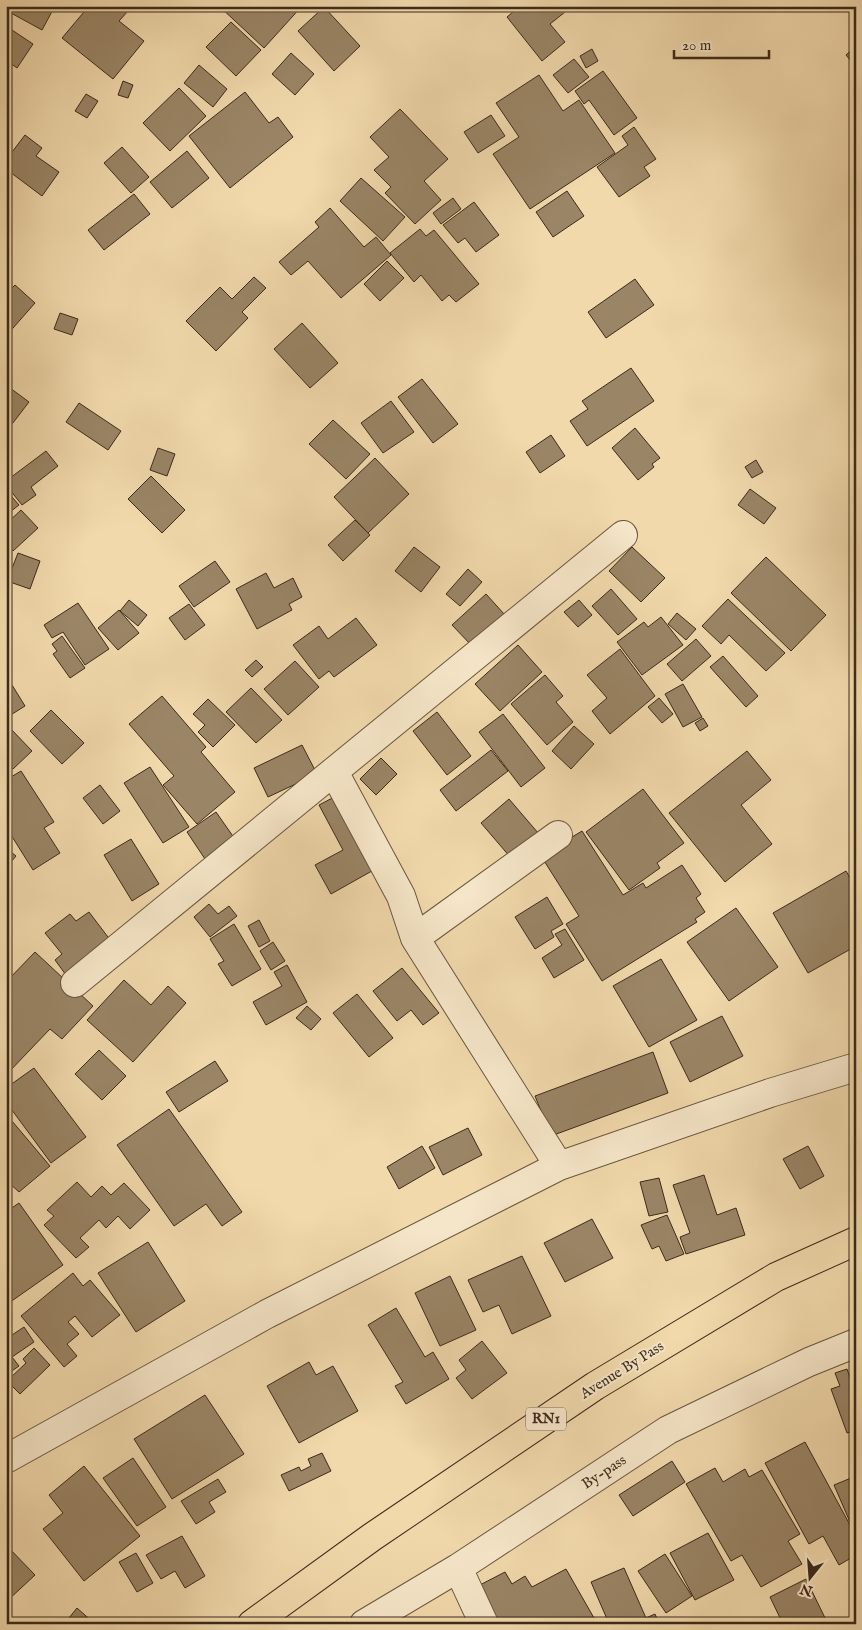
<svg xmlns="http://www.w3.org/2000/svg" width="862" height="1630" font-family="'IM FELL English',serif">
	<style>
		.building { fill: #9a8566; stroke: #3c2b1a }
		.lines { fill: none; stroke-linecap: round; stroke-linejoin: round }
		.minor-casing { stroke: #69563e; stroke-width: 30 }
		.highway-casing { stroke: #3c2b1a; stroke-width: 30 }
		.minor { stroke: #f6e6c9; stroke-width: 28 }
		.highway { stroke: #f1d9ac; stroke-width: 28 }
		.labels { text-anchor: middle; dominant-baseline: central; stroke-width: 4; stroke-linejoin: round; paint-order: stroke }
		.shield { fill: #f6e6c9; stroke: #74634e; stroke-width: 1 }
		.shield-label { font-size: 14px; font-weight: bold; fill: #3c2b1a }
		.street-label { font-size: 15px; fill: #3c2b1a; stroke: #f6e6c9 }
	</style>
	<rect width="100%" height="100%" fill="#f1d9ac"/>
	<filter id="stains"><feTurbulence type="fractalNoise" baseFrequency=".004" numOctaves="4"/><feColorMatrix values="0 0 0 0 .2 0 0 0 0 .09 0 0 0 0 .02 0 0 0 .5 -.17"/></filter>
	<radialGradient id="worn" r=".72"><stop offset=".6" stop-color="#630" stop-opacity="0"/><stop offset="1" stop-color="#630" stop-opacity=".3"/></radialGradient>
	<path class="building" d="M15,6H55L42,30L11,13Z
		M89,6H122L128,11L119,21L144,41L113,79L62,38Z
		M219,6H302L264,48Z
		M520,6H560L565,12L550,24L565,42L542,61L507,17Z
		M324,7L360,46L334,71L298,31Z
		M231,22L261,50L236,76L206,47Z
		M12,30L33,44L17,68L6,60V39Z
		M856,46V67L846,55Z
		M592,49L598,61L586,68L580,56Z
		M291,53L314,74L295,95L272,74Z
		M574,59L589,77L568,93L553,75Z
		M199,65L227,89L213,107L184,83Z
		M603,71L637,118L614,135L589,100L584,104L575,91Z
		M539,75L563,111L579,100L615,153L530,209L493,154L519,137L496,103Z
		M123,81L133,85L128,98L118,95Z
		M179,88L206,116L170,151L143,123Z
		M245,92L269,123L278,117L293,137L230,188L189,136Z
		M86,94L98,101L87,118L75,111Z
		M400,109L448,159L424,181L441,200L415,224L385,193L391,187L374,170L389,157L370,137Z
		M491,115L505,136L478,153L464,132Z
		M634,127L656,159L644,167L650,176L619,197L597,167L628,145L622,136Z
		M25,135L42,148L36,156L59,172L42,196L6,169V160Z
		M122,147L149,177L131,193L104,163Z
		M187,151L209,178L172,208L150,182Z
		M361,178L405,217L383,241L340,201Z
		M567,191L584,216L553,237L536,212Z
		M134,194L150,214L104,250L88,230Z
		M453,198L461,209L441,224L433,213Z
		M474,202L499,235L476,252L465,238L458,243L443,225Z
		M330,208L364,247L376,237L391,255L341,298L308,261L291,275L279,262L319,227L315,222Z
		M420,229L426,236L434,230L479,284L456,302L449,295L442,301L421,275L414,282L390,253Z
		M387,261L404,278L380,301L364,284Z
		M254,277L266,288L242,312L248,318L216,351L186,321L220,287L232,299Z
		M635,279L654,305L606,338L588,312Z
		M15,285L35,303L6,336V294Z
		M60,313L78,319L72,335L54,329Z
		M302,323L338,363L310,388L274,349Z
		M631,368L654,401L587,446L570,421L588,409L582,401Z
		M422,379L458,424L433,443L398,397Z
		M6,385L29,402L6,432Z
		M391,401L414,432L383,453L361,423Z
		M79,403L121,431L108,450L66,422Z
		M333,420L370,454L346,479L309,444Z
		M635,428L660,458L652,464L654,467L638,480L612,448Z
		M551,435L565,456L540,473L526,452Z
		M158,448L175,454L167,476L150,470Z
		M46,451L58,466L31,487L36,495L22,505L6,485V481Z
		M375,458L409,494L368,533L334,497Z
		M756,460L763,472L752,478L745,467Z
		M151,476L185,510L162,533L128,499Z
		M750,489L776,508L764,524L738,505Z
		M6,490L19,505L6,515Z
		M21,510L38,528L13,551L6,543V524Z
		M355,520L370,535L343,561L328,545Z
		M414,547L440,567L421,592L395,571Z
		M632,547L665,578L641,602L609,571Z
		M18,553L40,561L30,589L7,581Z
		M766,557L826,615L791,651L731,593Z
		M215,561L230,582L194,607L179,586Z
		M468,569L482,582L460,606L446,594Z
		M266,573L274,588L293,578L302,597L289,604L292,610L257,629L236,589Z
		M611,589L637,619L618,635L592,606Z
		M486,594L505,615L472,646L452,625Z
		M728,599L785,653L766,671L729,635L721,644L702,626Z
		M129,600L147,615L138,626L120,611Z
		M579,600L592,615L578,627L564,612Z
		M78,603L109,649L85,665L63,632L52,638L44,625Z
		M189,604L205,625L185,640L169,618Z
		M119,610L139,633L118,650L98,628Z
		M677,613L696,629L686,640L668,624Z
		M661,617L683,645L642,675L617,642L644,622L648,627Z
		M356,618L377,645L334,677L329,671L319,679L293,645L319,626L328,639Z
		M62,636L85,668L70,678L53,654L57,651L52,644Z
		M696,639L711,656L682,681L667,664Z
		M518,645L542,672L500,711L475,684Z
		M620,649L655,696L610,734L592,711L607,698L587,675Z
		M723,656L758,696L746,707L710,667Z
		M256,660L263,667L252,677L245,670Z
		M295,661L319,687L288,715L264,689Z
		M545,675L563,696L556,702L573,722L547,745L511,704Z
		M683,684L702,717L683,727L665,694Z
		M12,685L25,706L9,716L6,712V689Z
		M251,688L282,720L256,743L226,712Z
		M162,696L206,747L201,752L235,792L197,824L163,785L174,776L129,724Z
		M659,698L673,714L662,723L648,707Z
		M208,699L235,725L213,747L198,732L205,725L193,714Z
		M51,710L84,743L62,764L30,731Z
		M437,712L471,756L447,775L413,731Z
		M503,714L545,768L521,787L479,732Z
		M703,718L708,726L700,731L695,723Z
		M574,726L594,744L571,769L552,751Z
		M10,728L32,751L13,769L6,762V732Z
		M302,745L317,774L268,797L254,768Z
		M491,750L508,771L456,811L440,790Z
		M747,751L771,780L741,805L772,844L725,882L669,813Z
		M381,758L397,774L376,795L360,779Z
		M150,767L189,827L163,843L124,783Z
		M21,771L54,822L44,828L60,853L33,870L6,827V780Z
		M100,785L120,811L103,824L83,798Z
		M643,789L684,843L657,863L660,868L629,890L586,832Z
		M340,794L379,867L331,894L315,865L343,850L319,805Z
		M509,799L539,834L511,858L481,823Z
		M216,812L237,842L207,862L187,832Z
		M582,831L623,895L643,883L646,888L682,865L701,894L696,898L705,912L695,919L697,922L602,981L566,924L579,916L541,856Z
		M131,839L159,884L132,901L104,855Z
		M6,848L16,856L6,868Z
		M846,871L856,888V946L808,973L773,913Z
		M547,897L563,924L551,931L554,937L535,949L515,917Z
		M209,904L218,914L229,906L237,916L210,937L194,917Z
		M736,908L778,967L729,1001L687,942Z
		M89,912L111,941L66,975L55,960L62,954L45,933L70,914L76,921Z
		M259,920L270,941L259,947L248,926Z
		M234,924L261,969L232,986L218,964L224,961L210,939Z
		M565,929L584,960L554,978L542,958L562,945L555,934Z
		M273,942L285,961L271,970L260,951Z
		M35,952L93,1006L62,1039L50,1029L6,1075V982Z
		M661,959L697,1020L649,1047L613,986Z
		M287,965L307,1002L266,1025L253,1002L282,986L274,972Z
		M402,968L439,1013L423,1025L411,1010L397,1021L373,991Z
		M124,980L151,1005L168,986L186,1003L133,1062L87,1020Z
		M357,994L393,1038L369,1057L333,1013Z
		M307,1006L321,1019L311,1030L296,1018Z
		M722,1016L743,1056L690,1082L670,1042Z
		M99,1050L126,1076L102,1100L75,1074Z
		M653,1052L668,1093L551,1136L535,1096Z
		M215,1061L228,1081L179,1112L166,1092Z
		M34,1068L86,1137L51,1163L6,1102V1088Z
		M169,1109L242,1212L222,1226L206,1204L174,1226L117,1145Z
		M6,1114L50,1166L19,1192L6,1180Z
		M468,1128L482,1155L443,1175L429,1147Z
		M422,1146L435,1168L399,1189L387,1167Z
		M808,1146L824,1176L800,1189L783,1159Z
		M704,1175L717,1215L736,1208L745,1235L686,1254L680,1237L690,1233L673,1185Z
		M659,1178L668,1212L649,1216L640,1182Z
		M77,1182L91,1197L102,1186L111,1195L124,1183L150,1210L130,1229L118,1216L106,1228L99,1220L80,1238L89,1247L76,1258L44,1225L54,1216L47,1210Z
		M19,1203L63,1265L6,1305V1212Z
		M667,1215L684,1254L666,1261L659,1246L652,1249L641,1225Z
		M592,1219L613,1258L565,1282L544,1243Z
		M148,1242L185,1301L136,1332L98,1273Z
		M522,1256L551,1316L512,1334L499,1305L483,1312L468,1280Z
		M73,1273L83,1286L90,1280L120,1315L92,1337L75,1316L68,1322L79,1334L67,1344L77,1356L64,1367L21,1316Z
		M450,1276L476,1330L440,1346L415,1293Z
		M396,1308L425,1357L433,1352L449,1379L406,1404L395,1386L403,1382L368,1325Z
		M24,1327L34,1342L12,1357L19,1366L6,1375V1339Z
		M482,1341L507,1373L472,1399L456,1378L466,1370L459,1360Z
		M34,1348L50,1365L20,1394L7,1381L26,1363L23,1359Z
		M309,1362L316,1375L333,1366L358,1411L299,1443L267,1386Z
		M847,1369L856,1394V1430L847,1433L831,1389L840,1386L835,1373Z
		M205,1395L244,1454L172,1499L134,1439Z
		M805,1442L856,1536V1555L839,1565L823,1536L809,1544L765,1463Z
		M322,1453L331,1471L289,1491L281,1475L299,1467L301,1471L311,1466L308,1459Z
		M133,1458L166,1507L137,1526L103,1478Z
		M672,1461L685,1482L633,1516L619,1495Z
		M84,1466L140,1536L84,1581L43,1529L63,1513L49,1495Z
		M715,1468L723,1482L745,1469L749,1477L762,1470L800,1534L788,1541L802,1564L761,1587L742,1555L731,1561L686,1484Z
		M856,1476V1519L850,1522L834,1485Z
		M218,1479L226,1492L209,1502L215,1512L196,1524L181,1501Z
		M708,1533L734,1580L695,1600L670,1553Z
		M182,1536L205,1576L185,1588L175,1571L161,1579L146,1555Z
		M6,1545L35,1575L6,1602Z
		M136,1553L153,1583L137,1592L119,1562Z
		M665,1554L692,1596L666,1613L638,1571Z
		M624,1568L646,1618L655,1614L659,1624H595L607,1619L591,1582Z
		M566,1569L594,1618L585,1624H497L476,1587L505,1572L512,1584L525,1576L532,1587Z
		M806,1579L828,1624H783L770,1597Z
		M77,1608L95,1624H64Z"/>
	<g class="lines">
		<g class="minor-casing">
			<path id="minor" d="M334,772L401,896L415,938L559,1166
				M415,938L558,835
				M75,983L623,535
				M6,1459L267,1314L559,1166L770,1093L856,1067
				M458,1568L484,1624
				M364,1624L458,1568L668,1430L809,1362L856,1343"/>
		</g>
		<g class="highway-casing">
			<path id="highway" d="M252,1624L372,1537L595,1386L776,1277L856,1241"/>
		</g>
		<use href="#minor" class="minor"/>
		<use href="#highway" class="highway"/>
	</g>
	<g class="labels">
		<rect class="shield" x="526" y="1407.5" width="40" height="23" rx="4"/>
		<g class="shield-label">
			<text x="546" y="1419">RN1</text>
		</g>
		<g class="street-label">
			<text transform="translate(622 1370) rotate(-32)">Avenue By Pass</text>
			<text transform="translate(604 1472) rotate(-33)">By-pass</text>
		</g>
	</g>
	<rect width="862" height="1630" fill="none" stroke="#f1d9ac" stroke-width="25"/>
	<rect x="8" y="8" width="847" height="1615" fill="none" stroke="#3c2b1a" stroke-width="2.5"/>
	<rect x="12" y="12" width="837" height="1605" fill="none" stroke="#3c2b1a"/>
	<g transform="translate(810 1578) rotate(197)" stroke="#f6e6c9" stroke-width="4" paint-order="stroke">
	<path d="M0-4L9 19L0 12L-9 19Z" fill="#3c2b1a"/>
	<text y="-8" font-size="14" font-weight="bold" text-anchor="middle" fill="#3c2b1a">N</text>
	</g>
	<path d="M674 50v8h95v-8" fill="none" stroke="#3c2b1a" stroke-width="2.5"/>
	<text x="682" y="50" font-size="15" fill="#3c2b1a" stroke="#f6e6c9" stroke-width="4" paint-order="stroke">20 m</text>
	<rect width="100%" height="100%" filter="url(#stains)"/>
	<rect width="100%" height="100%" fill="url(#worn)"/>
</svg>
